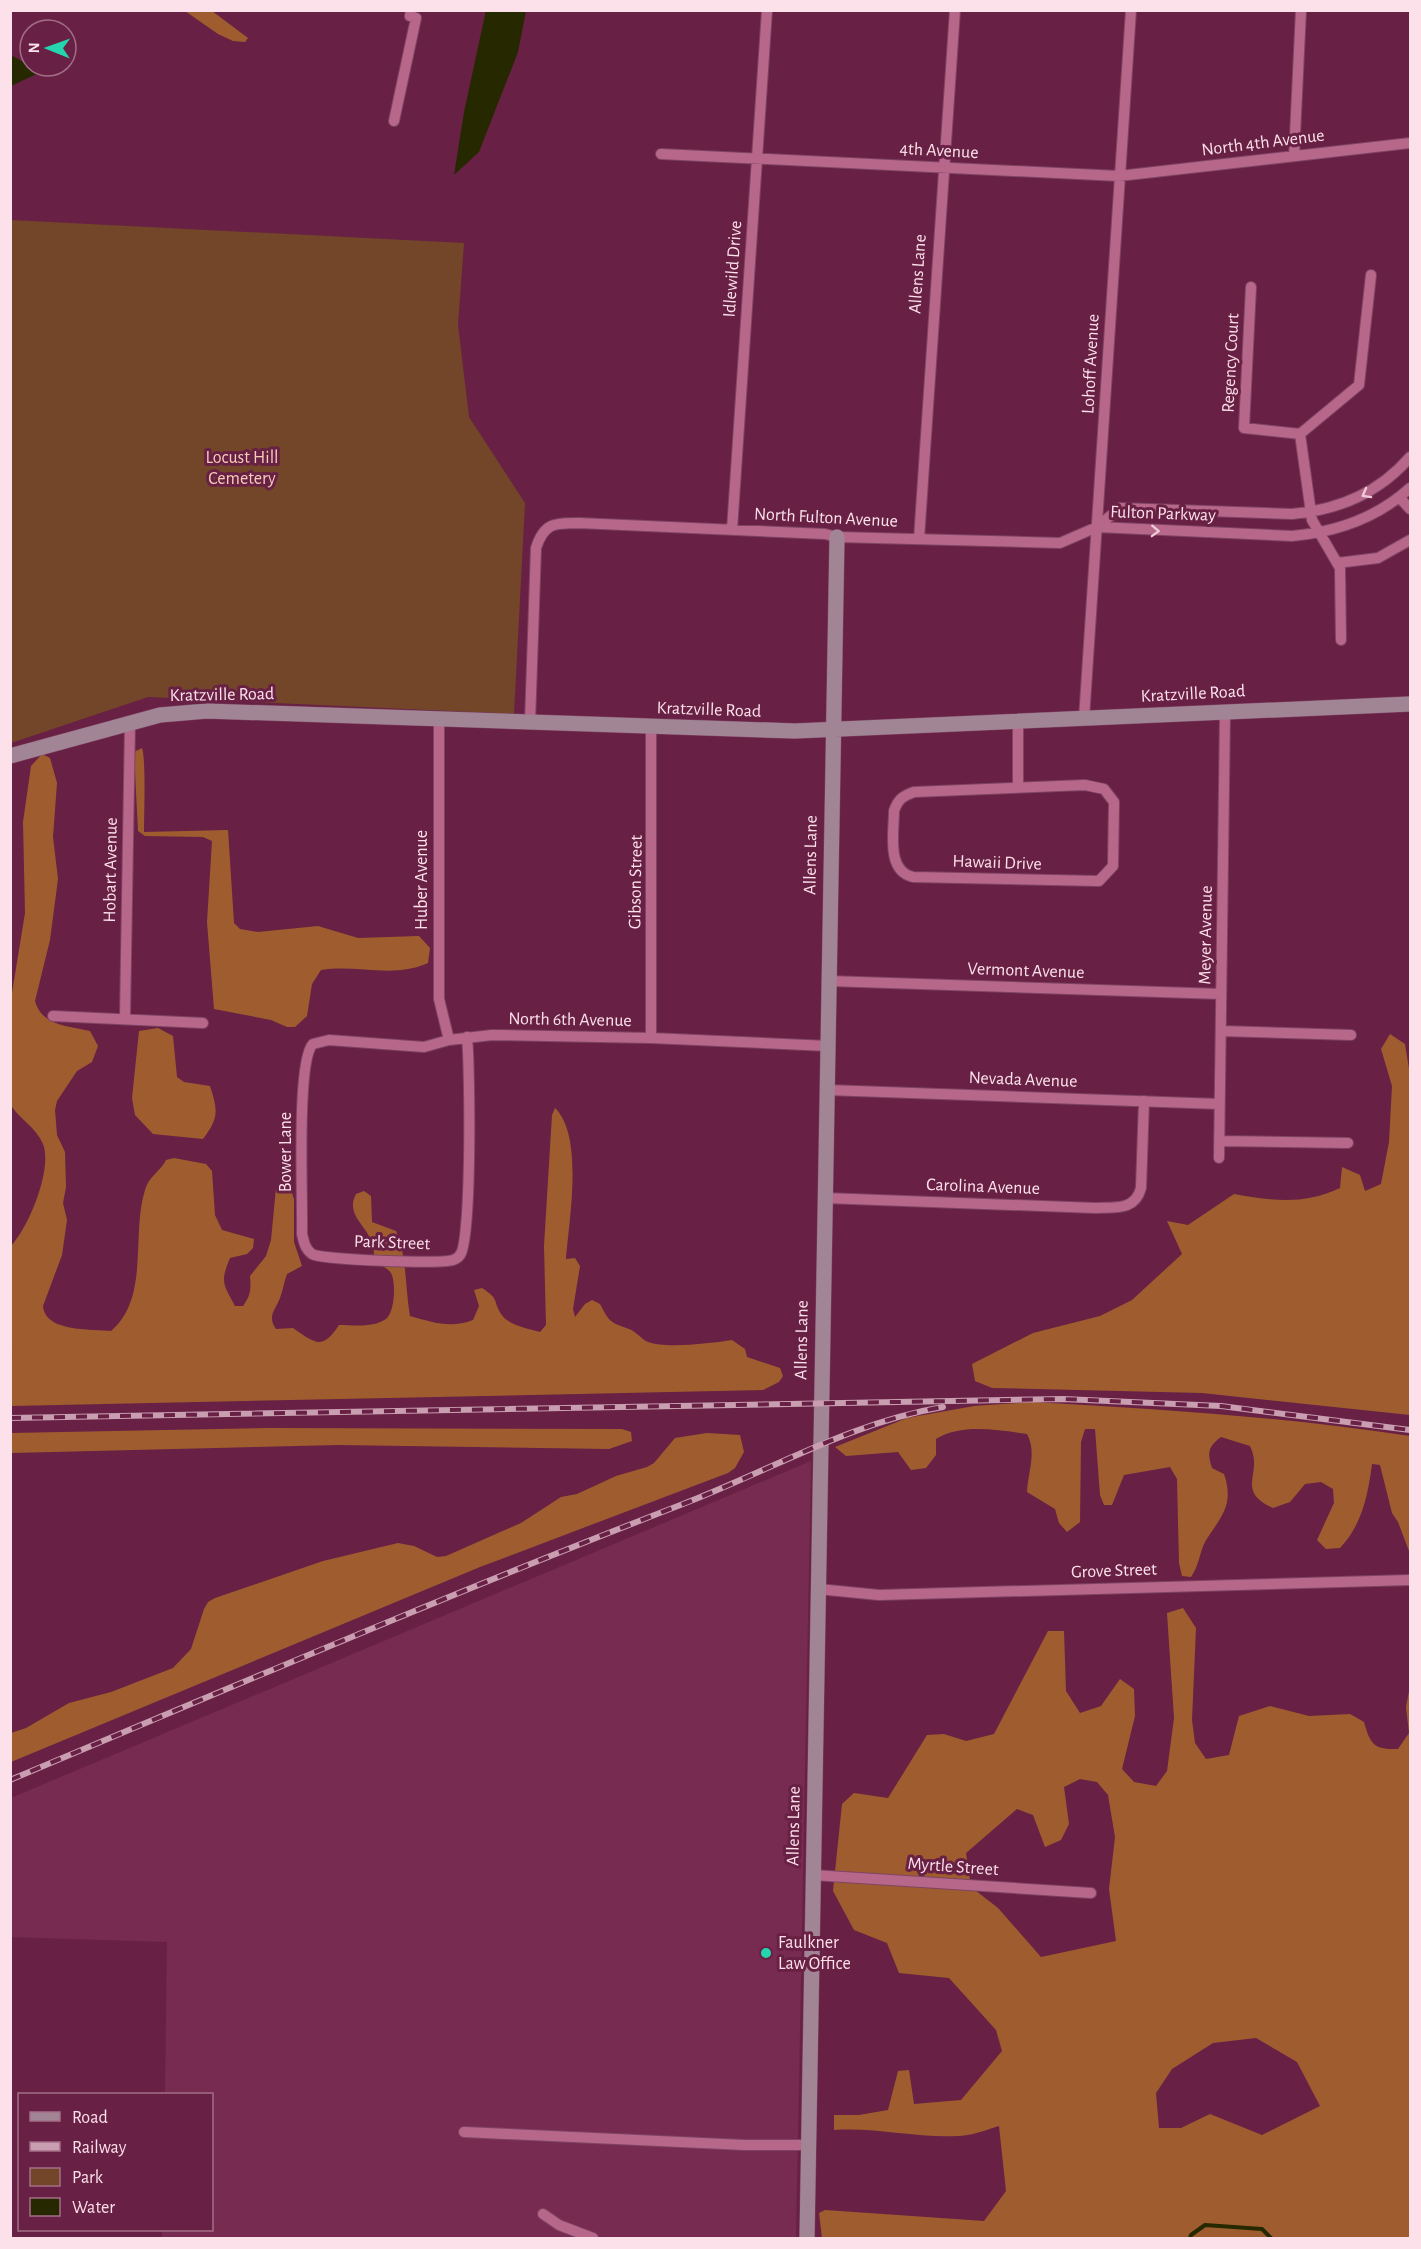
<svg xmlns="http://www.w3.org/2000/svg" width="1421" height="2249" font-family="'Alegreya Sans',sans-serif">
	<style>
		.built { fill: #782b50 }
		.green { fill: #734629 }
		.forest { fill: #9f5d2f; fill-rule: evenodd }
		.water { fill: #262800 }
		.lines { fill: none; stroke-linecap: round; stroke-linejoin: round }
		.stream { stroke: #262800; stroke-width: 4 }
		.street-casing { stroke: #7f4464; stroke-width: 12 }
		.secondary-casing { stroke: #7f4464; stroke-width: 16 }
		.street { stroke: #b7688a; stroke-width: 10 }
		.secondary { stroke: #a28595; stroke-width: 15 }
		.rail-casing { stroke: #c99eb1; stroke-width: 6 }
		.rail { stroke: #682144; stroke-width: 4; stroke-dasharray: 11; stroke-linecap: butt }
		.oneway { stroke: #eec9d8 }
		.poi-dot { fill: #24d5af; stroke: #682144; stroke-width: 2 }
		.labels { text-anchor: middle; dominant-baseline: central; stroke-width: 6; stroke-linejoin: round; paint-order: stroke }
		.street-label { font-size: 18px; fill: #fce1eb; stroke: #682144 }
		.park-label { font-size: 18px; fill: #f5ceb7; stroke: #682144 }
		.poi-label { font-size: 18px; fill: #fce1eb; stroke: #682144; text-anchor: start }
	</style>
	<rect width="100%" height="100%" fill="#682144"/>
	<path class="built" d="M811,1461L796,2238H162V2230H212V2094H165L167,1942L11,1937V1798Z"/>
	<path class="green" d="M10,220L464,243L458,325L469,417L525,503L514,714L148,697L11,743Z"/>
	<path class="forest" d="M185,11H212L248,38L245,42L233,41L218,34Z
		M142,748C146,758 144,816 144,832L228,830L234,923L240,929L258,932L318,926L358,938L419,936L430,948L428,963C393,979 357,964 321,970L312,984L307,1016L295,1027H287L271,1020L214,1009L207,922L212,841L203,837L145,836L138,831L134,752Z
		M42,754L50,758L57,783L53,837L58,879L50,940L35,1001C42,1026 68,1026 90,1031L98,1046L92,1062L77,1071L57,1101L55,1110L57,1135L65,1152L66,1187L63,1203L67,1220L62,1255L43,1306C45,1332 90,1329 111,1331C150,1298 131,1234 145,1190C149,1176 160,1172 166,1160L174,1158L206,1164L212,1171L215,1215L222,1230L254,1239L253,1248L247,1254L230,1258C220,1282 223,1284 235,1306H243C251,1295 251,1289 250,1276L266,1256L271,1240L276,1188L282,1183L290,1187L294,1199V1242L302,1266L287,1274C284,1282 283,1290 280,1298C275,1311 267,1316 276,1329L293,1328C315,1343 322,1351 339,1325C354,1325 373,1328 386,1319C395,1312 396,1282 391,1273C388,1268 380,1265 375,1262C374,1255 374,1245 370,1238C363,1223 346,1213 356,1194L364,1191L371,1196L372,1222L396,1231C407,1255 405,1288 410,1316C431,1322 451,1329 473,1320L479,1306L474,1290L482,1288C500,1300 492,1299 501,1314C508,1325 528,1329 540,1332L546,1325L544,1246L552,1115L555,1108C584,1136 569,1220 566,1259L575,1258L580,1266L573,1309L575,1317L585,1304L592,1300L600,1304C610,1323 610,1322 629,1329C637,1332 641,1339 648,1342C666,1349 713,1343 732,1340L745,1349L747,1357L780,1368L783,1376L779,1382L763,1390L11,1406C11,1391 14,1332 10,1324V1247C28,1229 53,1169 43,1144C36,1127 19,1119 10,1104L11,999L25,913L23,822L31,766Z
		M158,1028L173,1036L177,1077L184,1082L210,1086C218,1111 219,1118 203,1139L153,1134L135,1115L132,1098L139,1031Z
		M1390,1034L1405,1044L1410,1075V1415L1202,1393L992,1388L975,1381L972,1364L1033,1333L1100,1316L1132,1300L1182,1254L1167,1221L1188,1225L1234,1194C1271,1201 1305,1205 1340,1188L1342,1167L1360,1175L1365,1191L1381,1184L1389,1142L1392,1086L1381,1049Z
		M1033,1402C1159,1409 1285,1417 1410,1436V1550L1409,1551L1398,1522L1392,1513L1380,1465L1372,1464C1368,1495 1362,1525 1340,1548L1326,1549L1317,1540L1334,1503L1333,1489L1321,1482L1305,1484L1290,1502L1273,1508C1234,1490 1264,1474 1250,1446L1221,1437C1208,1447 1207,1452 1212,1468L1224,1474C1235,1506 1220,1517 1205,1542C1199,1554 1199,1566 1191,1577L1182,1576L1179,1563L1177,1479L1170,1467L1124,1475L1112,1505H1104L1100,1495L1095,1429H1085L1081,1442L1080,1522L1067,1532L1059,1523L1055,1509L1027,1492C1028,1472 1037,1452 1027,1434C999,1430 961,1423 936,1439V1455L926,1468L911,1470L898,1452L846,1456L835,1447L907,1418L974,1406Z
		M268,1428L622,1429L631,1432L632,1441L609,1449L338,1445L11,1453V1433Z
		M707,1433L740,1435L744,1452L735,1468L728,1473L480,1567L11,1762V1733L26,1728L69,1703L111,1692L173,1668L191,1649L204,1609L208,1602L215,1598L323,1561L398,1543L414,1546L437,1557L446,1556L521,1523L561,1497L577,1494L616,1476L647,1467L654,1463L675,1438Z
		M1183,1608L1196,1628L1192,1720L1195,1743L1206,1759L1229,1755L1239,1716L1270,1706L1309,1716L1350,1714L1364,1722C1370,1744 1374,1750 1398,1749L1409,1733L1406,1707L1410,1686V2238H822L819,2213L825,2210L984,2221L1006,2191L999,2126C986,2130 971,2136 957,2136C916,2138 876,2127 834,2130V2115H859L888,2110L898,2071L909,2070L914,2104L961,2100L1002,2051L996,2030L949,1978L899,1973L887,1943L854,1930L833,1891L842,1804L854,1793L888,1798L927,1735L944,1734L966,1741L994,1734L1048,1631H1064L1066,1691L1080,1713L1101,1706L1120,1679L1134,1689L1135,1716L1122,1769L1134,1782L1156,1786L1167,1771L1174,1718L1167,1613ZM1080,1779L1097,1782L1108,1795L1115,1837L1109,1889L1116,1941L1041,1957L998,1908L971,1887L966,1853L1017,1809L1033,1815L1045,1847L1061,1840L1069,1824L1064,1787ZM1256,2038L1297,2062L1320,2106L1262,2135L1210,2114L1181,2128H1159L1156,2093L1172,2069L1213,2043Z"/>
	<path class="water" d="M486,10L526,11L518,52L479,152L454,175L464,112Z
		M11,55L41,72L11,86Z"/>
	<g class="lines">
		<path class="stream" d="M1190,2238L1191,2235L1205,2225L1262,2229L1271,2238"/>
		<g class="street-casing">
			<path id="street" d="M394,121L416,18L410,16L411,10
				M661,154L1119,176L1410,143
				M1294,156L1301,10
				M1251,287L1244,428L1300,434
				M1300,434L1312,520L1340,568L1341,640
				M1300,434L1359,385L1371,275
				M1400,498L1410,509
				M1097,527L1292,536C1337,532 1377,518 1410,488
				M732,530L767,10
				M919,539L955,10
				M1337,563L1378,558L1410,540
				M439,719V999L449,1040
				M1084,719L1131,10
				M530,722L536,548C544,523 554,523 579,523L825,534L837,537L1060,543L1097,527L1120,508L1292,514C1339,510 1379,493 1410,457
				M1085,785L1104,789L1114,802L1113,866L1099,881L913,877C886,871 894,832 894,811C898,799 903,796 914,792Z
				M1018,787V722
				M829,981L1221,994
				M53,1016L203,1023
				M125,1017L130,723
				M1221,1031L1351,1035
				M467,1037C470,1066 472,1241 460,1255C458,1258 456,1259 453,1260C440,1264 321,1260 312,1254C305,1249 304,1242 302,1234C303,1203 296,1060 313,1044L329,1040L424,1047L449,1040L492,1035L651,1038L828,1046
				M651,1038V727
				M827,1090L1219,1104
				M1220,1141L1348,1143
				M1219,1158L1225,713
				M825,1198L1095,1208C1115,1207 1135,1211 1141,1188L1144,1101
				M818,1589L879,1595L1410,1580
				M813,1875L1091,1893
				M464,2132L745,2145H808
				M543,2214L559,2225L593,2238"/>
		</g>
		<g class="secondary-casing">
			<path id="secondary" d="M10,756L160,715L207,711L795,731L1410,704
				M807,2238L837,537"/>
		</g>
		<use href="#street" class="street"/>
		<use href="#secondary" class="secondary"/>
		<g class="rail-casing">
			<path id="rail" d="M10,1418L1063,1399L1221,1406L1410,1430
				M10,1780C234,1686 457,1591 683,1504C769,1471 852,1422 943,1407"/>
		</g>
		<use href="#rail" class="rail"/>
	</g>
	<defs><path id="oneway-chevron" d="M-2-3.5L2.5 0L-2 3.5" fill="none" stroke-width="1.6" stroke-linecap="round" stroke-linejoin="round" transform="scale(1.5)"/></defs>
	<g class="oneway">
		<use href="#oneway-chevron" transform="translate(1366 494) rotate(151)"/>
		<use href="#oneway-chevron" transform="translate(1155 531) rotate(2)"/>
	</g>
	<circle class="poi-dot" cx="766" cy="1953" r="6"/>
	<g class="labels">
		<g class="street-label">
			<text transform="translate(1263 143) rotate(-7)">North 4th Avenue</text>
			<text transform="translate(939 151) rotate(3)">4th Avenue</text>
			<text transform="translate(733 269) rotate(-86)">Idlewild Drive</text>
			<text transform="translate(918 274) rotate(-86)">Allens Lane</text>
			<text transform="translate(1231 363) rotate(-87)">Regency Court</text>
			<text transform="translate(1091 364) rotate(-87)">Lohoff Avenue</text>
			<text transform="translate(1163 514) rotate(2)">Fulton Parkway</text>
			<text transform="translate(826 518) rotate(3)">North Fulton Avenue</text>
			<text transform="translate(1193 694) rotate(-3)">Kratzville Road</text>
			<text transform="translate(222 695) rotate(-1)">Kratzville Road</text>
			<text transform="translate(709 710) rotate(2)">Kratzville Road</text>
			<text transform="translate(811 855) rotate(-89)">Allens Lane</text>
			<text transform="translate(997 863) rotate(2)">Hawaii Drive</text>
			<text transform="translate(111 870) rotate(-89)">Hobart Avenue</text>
			<text transform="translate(422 880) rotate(-90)">Huber Avenue</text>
			<text transform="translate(636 882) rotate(-89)">Gibson Street</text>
			<text transform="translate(1206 935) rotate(-89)">Meyer Avenue</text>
			<text transform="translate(1026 971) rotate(2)">Vermont Avenue</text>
			<text transform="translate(570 1020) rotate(1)">North 6th Avenue</text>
			<text transform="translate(1023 1080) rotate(2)">Nevada Avenue</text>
			<text transform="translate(286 1152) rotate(-90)">Bower Lane</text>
			<text transform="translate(983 1187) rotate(2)">Carolina Avenue</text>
			<text transform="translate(392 1243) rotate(2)">Park Street</text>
			<text transform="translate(802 1340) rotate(-89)">Allens Lane</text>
			<text transform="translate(1114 1571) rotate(-2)">Grove Street</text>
			<text transform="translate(794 1826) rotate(-89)">Allens Lane</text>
			<text transform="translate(953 1867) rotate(4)">Myrtle Street</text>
		</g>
		<g class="park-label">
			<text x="242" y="458">Locust Hill<tspan x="242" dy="21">Cemetery</tspan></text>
		</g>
		<g class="poi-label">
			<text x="778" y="1943">Faulkner<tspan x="778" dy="21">Law Office</tspan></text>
		</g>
	</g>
	<rect width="1421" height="2249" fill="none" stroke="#fce1eb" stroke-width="24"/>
	<rect x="18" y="2093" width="195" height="138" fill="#682144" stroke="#a36e87" stroke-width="1.5"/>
	<rect x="30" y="2112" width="30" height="9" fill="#a28595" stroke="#a36e87" stroke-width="1.5"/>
	<text x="72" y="2123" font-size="18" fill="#fce1eb">Road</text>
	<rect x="30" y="2142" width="30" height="9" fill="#c99eb1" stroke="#a36e87" stroke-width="1.5"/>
	<text x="72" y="2153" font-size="18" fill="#fce1eb">Railway</text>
	<rect x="30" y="2168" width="30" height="18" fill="#734629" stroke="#a36e87" stroke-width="1.5"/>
	<text x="72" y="2183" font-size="18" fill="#fce1eb">Park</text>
	<rect x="30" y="2198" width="30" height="18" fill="#262800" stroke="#a36e87" stroke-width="1.5"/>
	<text x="72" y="2213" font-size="18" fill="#fce1eb">Water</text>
	<g transform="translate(48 48) rotate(271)"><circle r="28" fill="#682144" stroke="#a36e87" stroke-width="1.5"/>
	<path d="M0-4.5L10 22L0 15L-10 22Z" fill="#24d5af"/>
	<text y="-9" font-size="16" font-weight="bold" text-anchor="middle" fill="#fce1eb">N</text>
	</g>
</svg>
